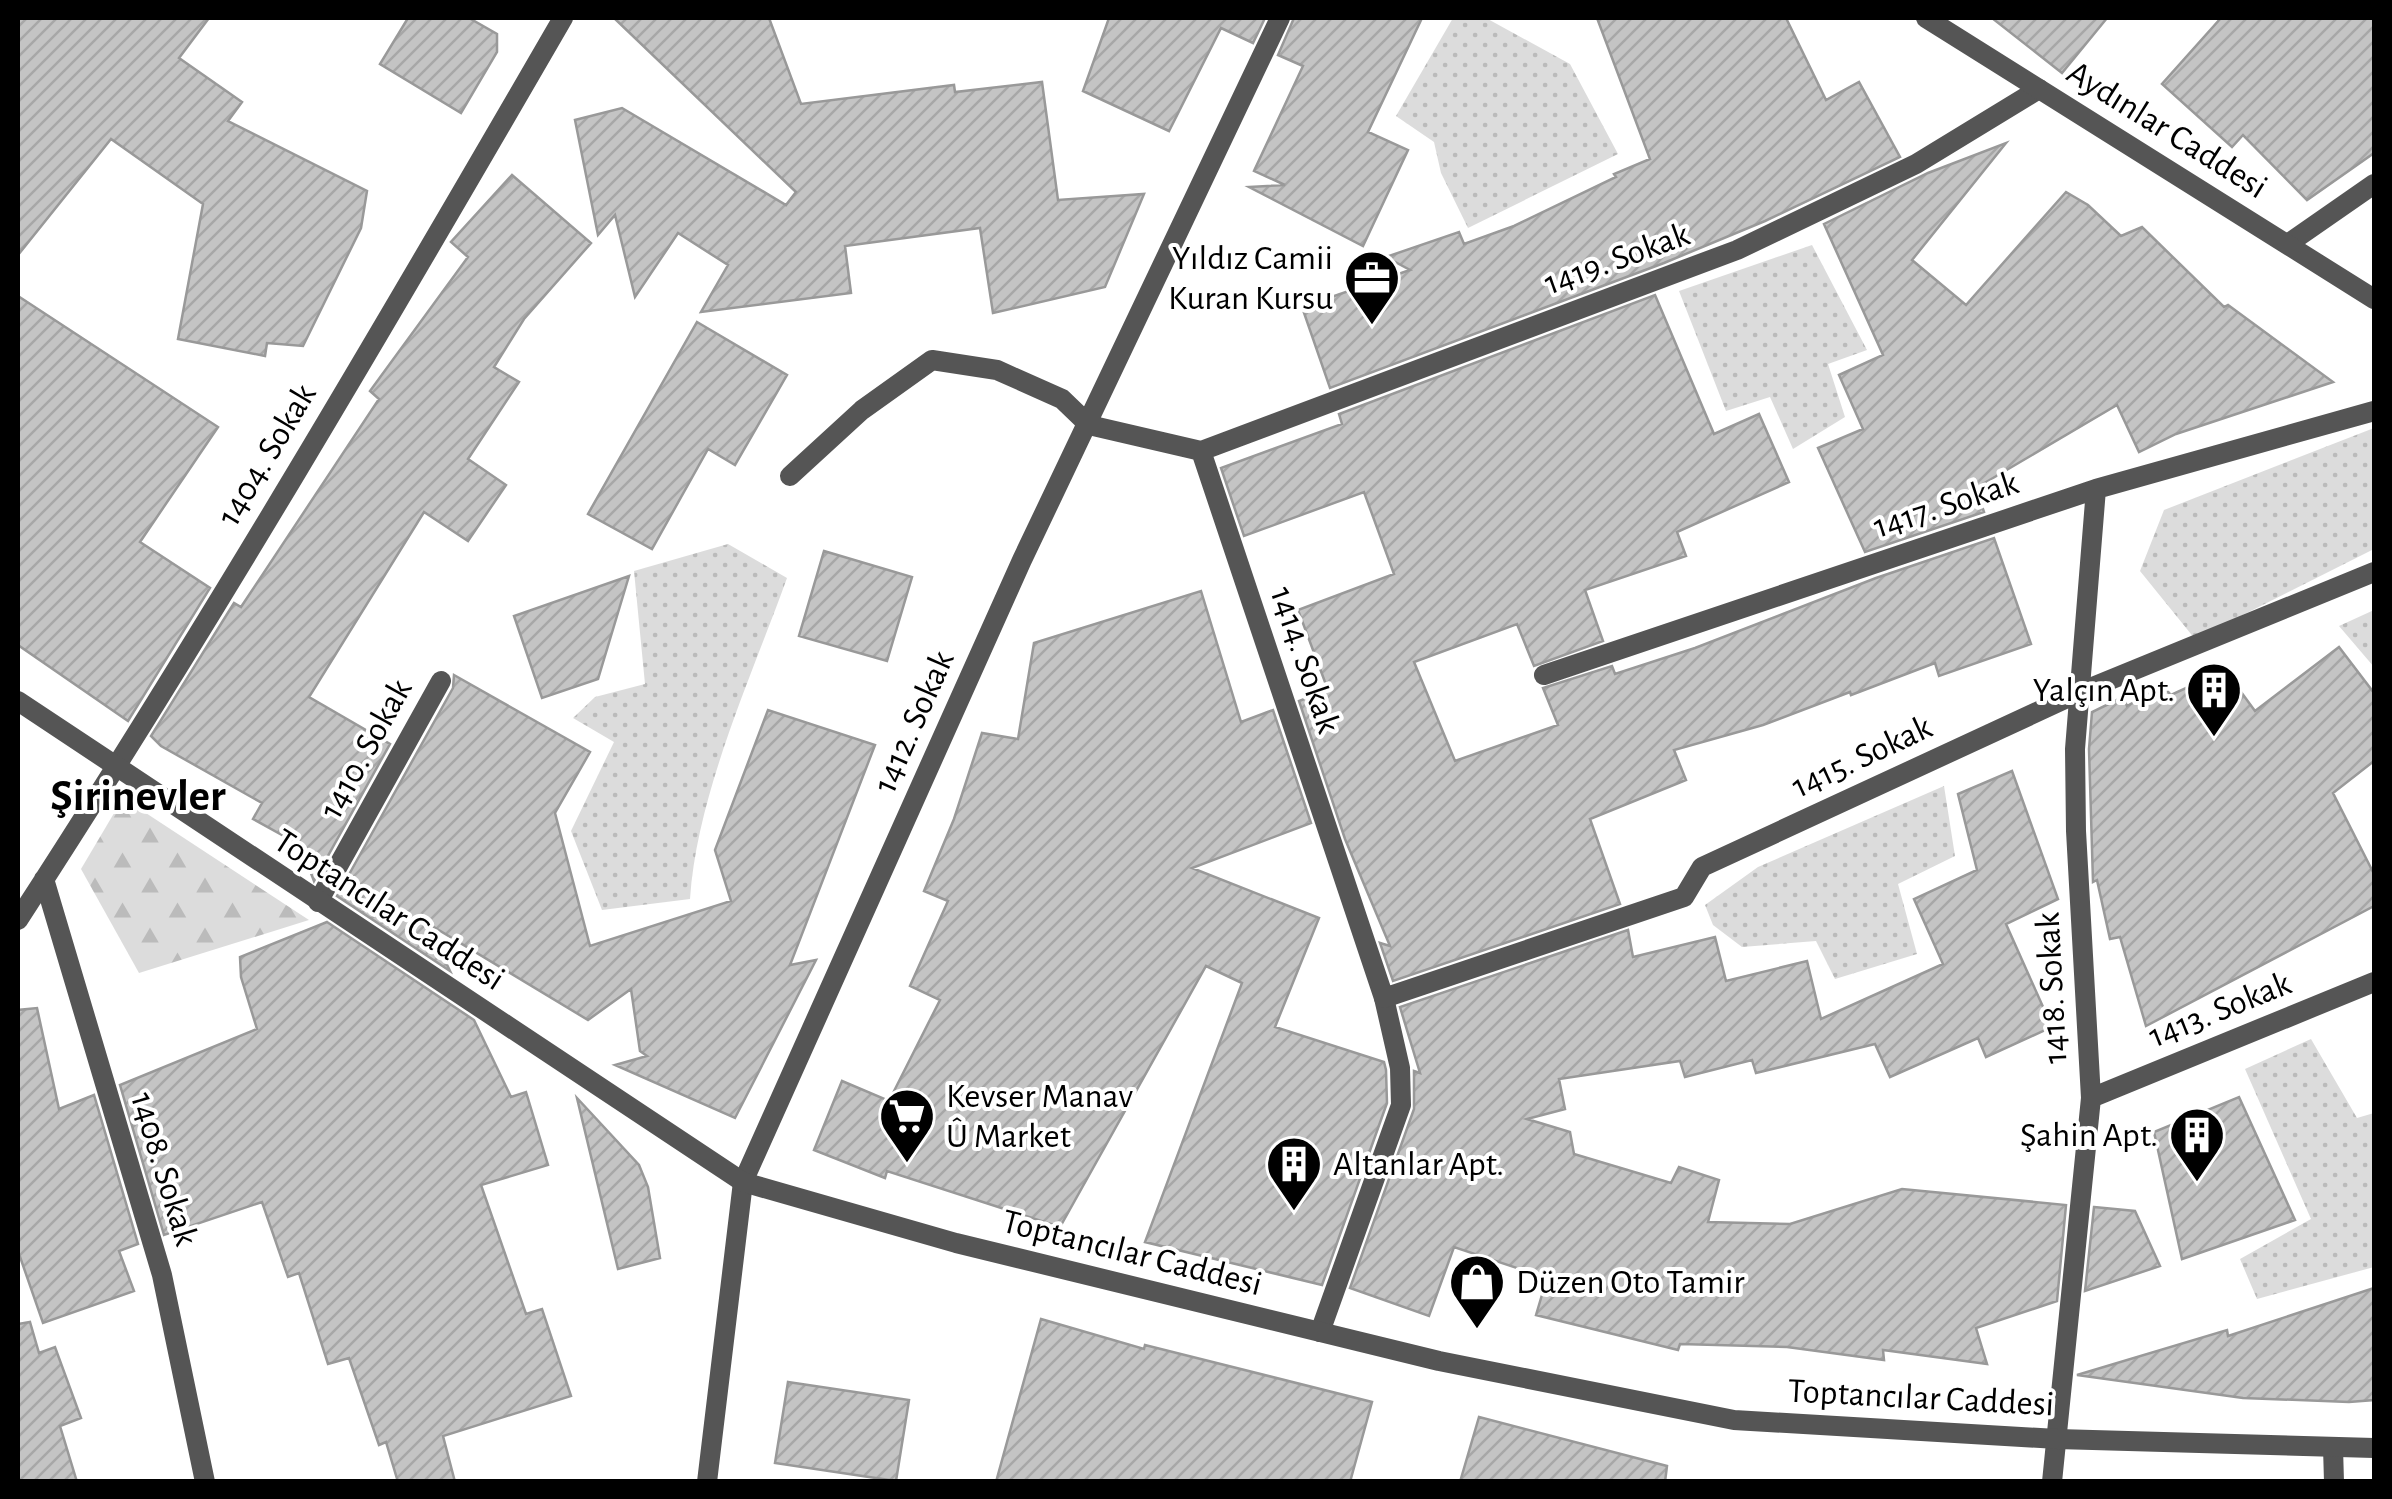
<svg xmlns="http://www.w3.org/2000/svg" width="2392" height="1499" font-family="'Alegreya Sans',sans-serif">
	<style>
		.green { fill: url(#green-dots) }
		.forest { fill: url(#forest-firs) }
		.building { fill: url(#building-hatch); stroke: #999; stroke-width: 2.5 }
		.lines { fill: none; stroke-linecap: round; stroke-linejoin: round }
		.pedestrian { stroke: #555; stroke-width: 20 }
		.minor { stroke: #555; stroke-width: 20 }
		.tertiary { stroke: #555; stroke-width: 20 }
		.labels { text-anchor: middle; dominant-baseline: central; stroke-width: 8; stroke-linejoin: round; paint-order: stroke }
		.street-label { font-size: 35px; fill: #000; stroke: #fff }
		.poi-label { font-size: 35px; fill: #000; stroke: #fff; text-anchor: end }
		.district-label { font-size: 45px; font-weight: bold; fill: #000; stroke: #fff }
	</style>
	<defs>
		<pattern id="green-dots" width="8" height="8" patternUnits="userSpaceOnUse" patternTransform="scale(2.5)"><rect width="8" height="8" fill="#dcdcdc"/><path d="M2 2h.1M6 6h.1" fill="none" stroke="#bbb" stroke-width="1.8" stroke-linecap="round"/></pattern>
		<pattern id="forest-firs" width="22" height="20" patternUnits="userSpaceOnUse" patternTransform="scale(2.5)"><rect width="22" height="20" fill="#dcdcdc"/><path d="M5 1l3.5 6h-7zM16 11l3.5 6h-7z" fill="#bbb"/></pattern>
		<pattern id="building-hatch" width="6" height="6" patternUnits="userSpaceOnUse" patternTransform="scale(2.5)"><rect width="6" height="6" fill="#c4c4c4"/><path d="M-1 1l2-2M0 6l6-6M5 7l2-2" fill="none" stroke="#a7a7a7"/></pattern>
	</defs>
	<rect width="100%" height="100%" fill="#fff"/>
	<path class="green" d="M1453,18H1486L1570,64L1618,154L1468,228L1441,173L1434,142L1396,116Z
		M1812,245L1867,350L1828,364L1845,417L1793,449L1770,397L1726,411L1679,291Z
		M2374,428V549L2195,639L2140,571L2164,510Z
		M728,544L787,578C751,678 697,794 690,899L602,910L571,831L614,742L573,718L595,697L645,684L634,571Z
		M2374,610V667L2339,626Z
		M1944,786L1955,856L1898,884L1917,954L1835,979L1816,941L1742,947L1713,925L1705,905L1758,867Z
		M2311,1039L2357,1118L2374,1113V1267L2257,1299L2240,1259L2311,1219L2245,1069Z"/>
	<path class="forest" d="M123,798L309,920L139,973L81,869Z"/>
	<path class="building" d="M18,18H209L179,58L242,102L228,121L367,191L361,228L303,346L267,343L265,356L178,339L203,204L111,139L18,255Z
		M408,18H469L497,34V52L461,113L380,64Z
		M614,18H769L801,104L954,85L955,92L1042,82L1058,200L1144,194L1105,287L993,313L980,228L845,246L851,293L701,312L728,265L678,233L635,297L615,215L598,235L575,120L622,108L786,205L796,192Z
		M1109,18H1265L1253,43L1221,28L1169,131L1083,91Z
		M1294,18H1422L1368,132L1408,150L1363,246L1249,187L1285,185L1254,171L1303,66L1278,55Z
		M1597,18H1786L1826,100L1859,82L1900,157L1765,221L1664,263L1330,388L1302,307L1410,270L1386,257L1459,232L1464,244L1514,226L1616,177L1614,174L1650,159Z
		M1992,18H2107L2062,73Z
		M2221,18H2374V153L2307,200L2243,135L2232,147L2162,84Z
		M2006,143L1912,260L1966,305L2066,192L2088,205L2121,236L2142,227L2224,307L2228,305L2333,382L2176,434L2139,452L2117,405L1976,488L1984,512L1865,552L1818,448L1863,429L1839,375L1883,355L1824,224L1928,173Z
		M512,175L591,243L524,319L494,367L519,382L468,459L506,485L468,541L424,512L309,697L390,744L314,881L300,845L253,819L262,803L161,746L151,736L234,603L241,607L379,399L370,391L468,257L451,242Z
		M1655,295L1714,434L1759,414L1789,482L1677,532L1686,556L1585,590L1603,641L1534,666L1517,624L1414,662L1455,761L1558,725L1543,688L1612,666L1615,674L1695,648L1876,578L1994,538L2031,644L1939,676L1935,663L1851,695L1850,692L1763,725L1674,750L1686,780L1590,819L1620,904L1393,981L1380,943L1390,946L1345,839L1299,701L1328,690L1298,610L1394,574L1364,492L1244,536L1221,468L1342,424L1339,414Z
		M18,296L218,427L140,542L210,588L128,721L18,645Z
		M697,322L787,375L735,465L708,449L652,549L588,514Z
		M824,551L912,577L887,661L799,636Z
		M629,576L598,679L542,698L514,616Z
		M1201,591L1241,722L1273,710L1311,823L1192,868L1319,918L1275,1027L1384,1062L1386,1070L1387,1103L1322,1285L1145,1242L1242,983L1206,966L1060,1227L887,1171L885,1178L814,1150L842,1081L889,1101L940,1000L910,986L948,901L924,891L954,819L982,733L1018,739L1034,643Z
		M2339,647L2374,693V761L2333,793L2374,874V906L2146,1026L2120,937L2110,939L2097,880L2093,882L2089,749L2092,712L2123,697L2127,706L2163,686L2171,695L2225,670L2255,711Z
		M454,675L590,752L555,813L590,946L731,901L715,850L768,710L875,745L790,965L816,960L735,1118L615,1065L647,1056L640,1051L631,989L588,1020L427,923L450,971L337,896L453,688Z
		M2012,771L2058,899L2006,924L2052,1027L1986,1057L1978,1038L1890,1077L1875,1044L1756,1073L1752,1060L1685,1077L1680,1061L1559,1079L1565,1109L1527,1119L1570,1132L1574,1154L1671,1183L1679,1167L1719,1180L1708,1222L1790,1224L1902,1189L2066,1205L2057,1301L1976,1328L1987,1364L1883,1350L1884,1360L1787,1347L1680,1344L1678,1350L1536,1315L1547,1278L1454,1247L1429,1316L1350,1288L1414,1109V1071L1420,1073L1400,1007L1628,930L1633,957L1715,937L1726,981L1807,961L1821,1019L1943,964L1914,899L1977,870L1958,794Z
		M327,922L474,1020L511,1097L526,1092L548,1165L481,1185L526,1314L542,1309L571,1396L443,1436L455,1482H398L386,1442L379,1445L349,1358L328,1364L299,1273L288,1277L262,1202L164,1235L120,1085L257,1029L241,977L240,957Z
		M37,1008L59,1109L94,1095L138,1244L119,1251L134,1291L43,1323L18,1251V1010Z
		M2239,1097L2295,1220L2182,1259L2154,1132Z
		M577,1098L639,1165L648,1187L660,1258L618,1269Z
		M2094,1207L2135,1211L2160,1266L2085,1291Z
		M2374,1288V1400L2349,1402L2243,1398L2077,1375L2227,1330L2228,1336Z
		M1041,1319L1144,1349L1145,1345L1372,1402L1350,1482H996Z
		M30,1322L39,1353L55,1347L81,1418L60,1426L77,1482H18V1324Z
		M788,1382L909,1400L896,1481L775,1463Z
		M1479,1417L1667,1466L1665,1482H1460Z"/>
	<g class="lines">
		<path class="pedestrian" d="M1320,1332L1401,1105L1400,1068L1384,998"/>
		<path class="minor" d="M2289,243L2374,184
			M1201,451L1737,250L1916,164L2039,89
			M790,476L862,410L932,360L997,370L1062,399L1089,425L1201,451L1384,998L1684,897L1702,867L2078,693L2374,572
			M1544,675L2096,489L2374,411
			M44,879L162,1275L205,1482
			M318,902L441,681
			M18,920C209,626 387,322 563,18
			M2091,1098L2374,982
			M2333,1447L2334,1482
			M707,1482L743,1182L1022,560L1280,18
			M2052,1482L2091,1098L2076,831L2075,749L2096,489"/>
		<path class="tertiary" d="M1926,18L2374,299
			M18,701L743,1182L956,1243L1439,1361L1734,1420L2057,1439L2374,1448"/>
	</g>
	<defs>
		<g id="office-pin" transform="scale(2.875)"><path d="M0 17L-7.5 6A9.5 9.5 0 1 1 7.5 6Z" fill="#000" stroke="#fff"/><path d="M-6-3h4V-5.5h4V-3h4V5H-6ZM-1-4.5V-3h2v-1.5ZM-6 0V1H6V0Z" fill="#fff"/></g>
		<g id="building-pin" transform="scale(2.875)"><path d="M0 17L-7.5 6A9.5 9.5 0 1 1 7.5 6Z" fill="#000" stroke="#fff"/><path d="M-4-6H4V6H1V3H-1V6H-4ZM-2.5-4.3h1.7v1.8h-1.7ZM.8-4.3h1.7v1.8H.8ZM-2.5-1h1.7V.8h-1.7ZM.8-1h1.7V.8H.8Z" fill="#fff"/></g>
		<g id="supermarket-pin" transform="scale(2.875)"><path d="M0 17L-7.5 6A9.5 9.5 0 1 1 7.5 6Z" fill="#000" stroke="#fff"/><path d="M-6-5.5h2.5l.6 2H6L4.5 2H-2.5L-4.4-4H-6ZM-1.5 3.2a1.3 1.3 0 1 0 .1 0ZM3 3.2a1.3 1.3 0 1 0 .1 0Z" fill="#fff"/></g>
		<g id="shop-pin" transform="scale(2.875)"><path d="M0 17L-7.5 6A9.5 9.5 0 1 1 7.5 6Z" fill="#000" stroke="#fff"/><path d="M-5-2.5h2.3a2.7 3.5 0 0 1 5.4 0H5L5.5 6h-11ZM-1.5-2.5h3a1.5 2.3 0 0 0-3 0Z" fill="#fff"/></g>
	</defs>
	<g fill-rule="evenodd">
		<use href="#office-pin" x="1372" y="278"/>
		<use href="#building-pin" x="2214" y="690"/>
		<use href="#supermarket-pin" x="907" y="1116"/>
		<use href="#building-pin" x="2197" y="1135"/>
		<use href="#building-pin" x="1294" y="1164"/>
		<use href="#shop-pin" x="1477" y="1282"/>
	</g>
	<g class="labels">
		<g class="street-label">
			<text transform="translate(2167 130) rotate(32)">Aydınlar Caddesi</text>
			<text transform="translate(1617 259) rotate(-20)">1419. Sokak</text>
			<text transform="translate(267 455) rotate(-59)">1404. Sokak</text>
			<text transform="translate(1946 505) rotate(-18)">1417. Sokak</text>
			<text transform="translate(1305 660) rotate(71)">1414. Sokak</text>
			<text transform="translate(914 722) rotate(-66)">1412. Sokak</text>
			<text transform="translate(366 749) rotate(-61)">1410. Sokak</text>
			<text transform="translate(1862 757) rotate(-25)">1415. Sokak</text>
			<text transform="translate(389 910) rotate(33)">Toptancılar Caddesi</text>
			<text transform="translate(2052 988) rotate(-93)">1418. Sokak</text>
			<text transform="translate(2220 1010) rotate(-22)">1413. Sokak</text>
			<text transform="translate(164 1169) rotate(73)">1408. Sokak</text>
			<text transform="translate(1132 1253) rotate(14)">Toptancılar Caddesi</text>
			<text transform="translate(1921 1398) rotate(3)">Toptancılar Caddesi</text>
		</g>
		<g class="poi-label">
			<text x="1333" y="258">Yıldız Camii<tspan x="1333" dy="40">Kuran Kursu</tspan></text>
			<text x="2175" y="690">Yalçın Apt.</text>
			<text x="946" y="1096" text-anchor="start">Kevser Manav<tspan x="946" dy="40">Û Market</tspan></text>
			<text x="2158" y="1135">Şahin Apt.</text>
			<text x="1333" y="1164" text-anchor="start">Altanlar Apt.</text>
			<text x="1516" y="1282" text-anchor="start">Düzen Oto Tamir</text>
		</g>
		<g class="district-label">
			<text x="138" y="796">Şirinevler</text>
		</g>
	</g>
	<rect width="2392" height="1499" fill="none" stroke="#000000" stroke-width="40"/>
</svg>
